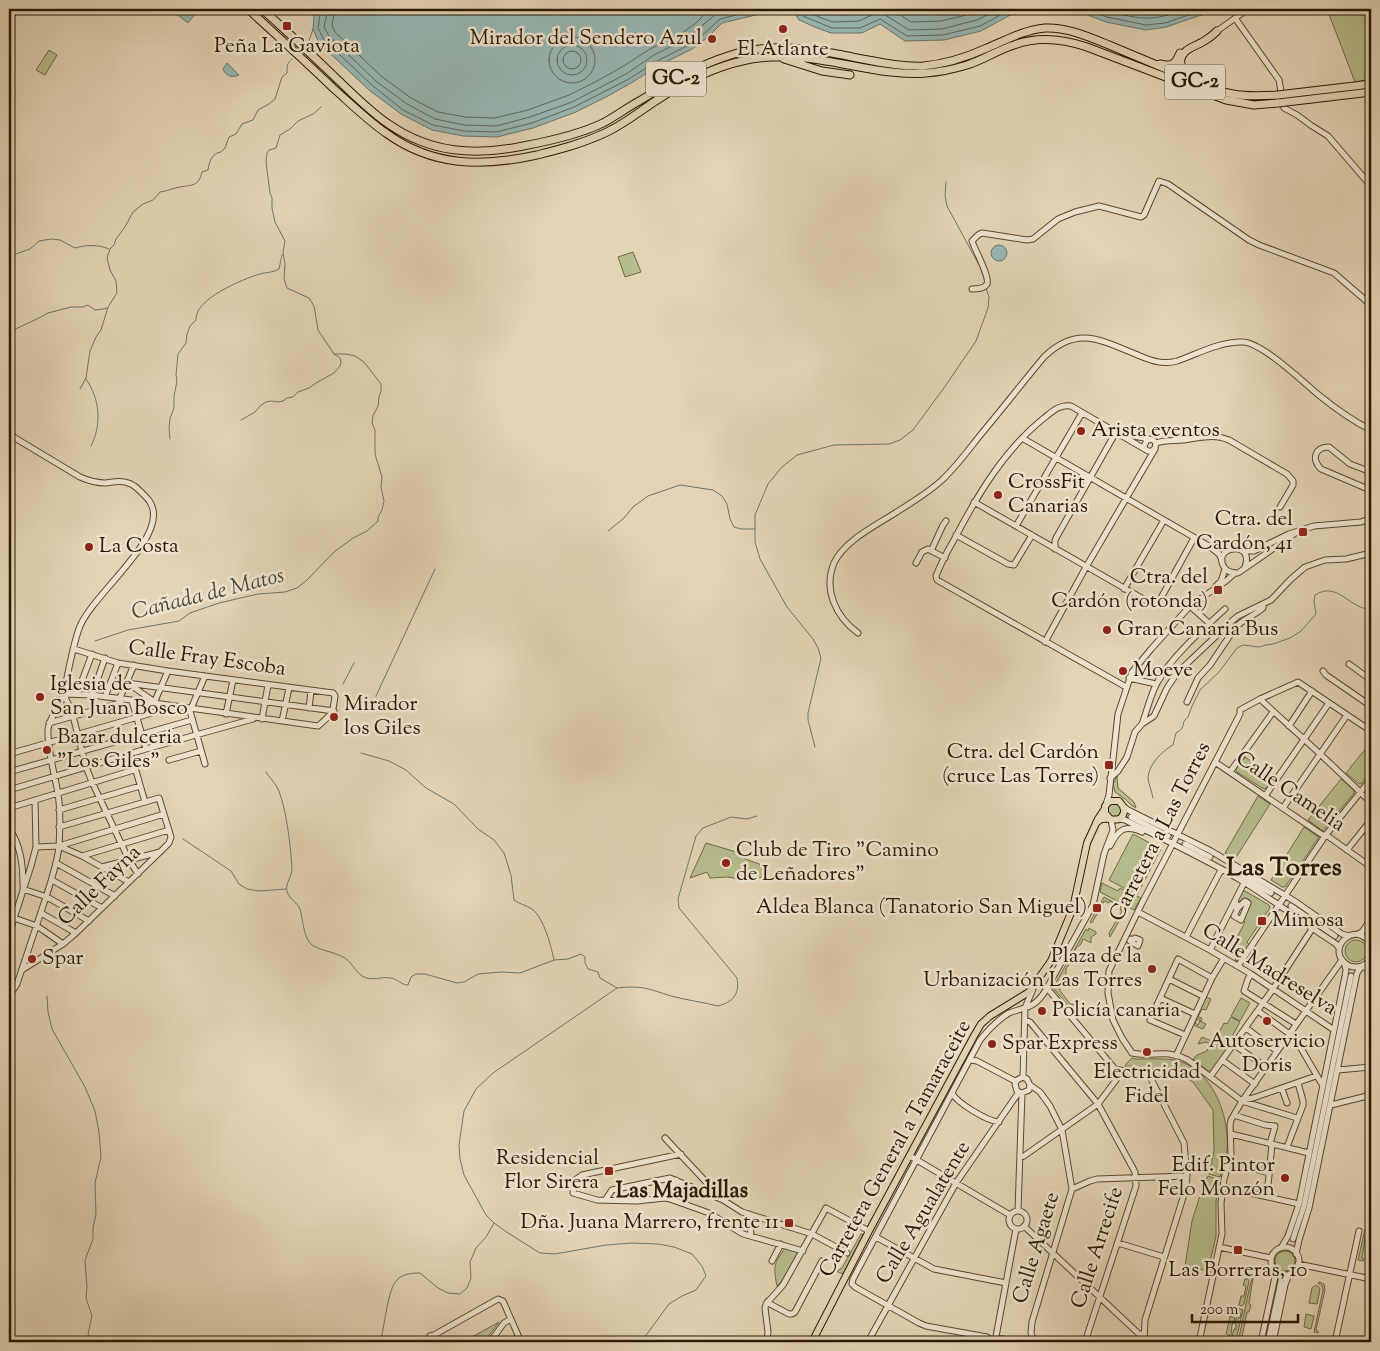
<svg xmlns="http://www.w3.org/2000/svg" width="1380" height="1351" font-family="'Sorts Mill Goudy',serif">
	<style>
		.green { fill: #b6bc8c; stroke: #706a46 }
		.water { fill: #97b7b5; stroke: #6b786d }
		.lines { fill: none; stroke-linecap: round; stroke-linejoin: round }
		.shore { stroke: #60685b; stroke-width: 1 }
		.stream { stroke: #6b786d; stroke-width: 1 }
		.minor-casing { stroke: #58482e; stroke-width: 7 }
		.major-casing { stroke: #2a1901; stroke-width: 8 }
		.highway-casing { stroke: #2a1901; stroke-width: 9 }
		.minor { stroke: #ede3cf; stroke-width: 5 }
		.major { stroke: #e3d4b5; stroke-width: 6 }
		.highway { stroke: #e3d4b5; stroke-width: 7 }
		.highway-bridge-casing { stroke: #2a1901; stroke-width: 9; stroke-linecap: butt }
		.highway-bridge { stroke: #e3d4b5; stroke-width: 7 }
		.poi-dot { fill: #8f2418; stroke: #ede3cf; stroke-width: 2 }
		.labels { text-anchor: middle; dominant-baseline: central; stroke-width: 5; stroke-linejoin: round; paint-order: stroke }
		.shield { fill: #ede3cf; stroke: #64563f; stroke-width: 1 }
		.shield-label { font-size: 20px; font-weight: bold; fill: #2a1901 }
		.poi-label { font-size: 21px; fill: #2a1901; stroke: #ede3cf; text-anchor: start }
		.street-label { font-size: 21px; fill: #2a1901; stroke: #ede3cf }
		.water-label { font-size: 22px; font-style: italic; fill: #4b4837; stroke: #ede3cf }
		.neighbourhood-label { font-size: 22px; font-weight: bold; fill: #2a1901; stroke: #ede3cf }
		.district-label { font-size: 26px; font-weight: bold; fill: #2a1901; stroke: #ede3cf }
	</style>
	<rect width="100%" height="100%" fill="#e3d4b5"/>
	<filter id="stains"><feTurbulence type="fractalNoise" baseFrequency=".004" numOctaves="4"/><feColorMatrix values="0 0 0 0 .2 0 0 0 0 .09 0 0 0 0 .02 0 0 0 .5 -.17"/></filter>
	<radialGradient id="worn" r=".72"><stop offset=".6" stop-color="#630" stop-opacity="0"/><stop offset="1" stop-color="#630" stop-opacity=".3"/></radialGradient>
	<path class="green" d="M1327,9H1371V79L1355,82Z
		M49,50L57,55L45,75L36,70Z
		M633,252L641,272L625,277L618,257Z
		M1371,742V771L1361,784H1359L1346,773Z
		M1245,757L1275,777L1266,789L1262,788L1237,772L1236,769Z
		M1117,776L1118,788L1134,802L1136,808L1131,805L1125,799L1115,792L1113,784Z
		M1341,779L1354,790V793L1323,831L1308,820Z
		M1258,796L1270,804L1235,859L1225,853Z
		M1107 810a7 7 0 1 1 14 0a7 7 0 1 1-14 0Z
		M1304,827L1319,837L1285,887H1282L1271,880Z
		M1133,834L1161,849L1137,895L1109,880Z
		M706,843L743,854V858L767,867L766,874L764,877L744,880L728,877L710,878L707,872L690,878Z
		M1102,883L1118,891L1120,888L1141,898L1134,910L1100,892Z
		M1245,891L1269,905L1270,908L1247,942L1249,945L1238,961L1235,960L1237,957L1229,953L1245,922L1241,920L1248,903L1238,908L1236,903L1242,892Z
		M1104,897L1126,909L1110,937L1109,933L1122,911L1120,910L1121,907L1110,901L1109,903L1104,901L1092,923L1090,922Z
		M1089,928L1096,932V934L1091,937V943L1083,939L1081,944L1076,948L1070,963L1066,969V974L1059,988L1061,992L1070,1004H1074L1071,1009L1054,989V986L1086,929L1088,931Z
		M1345 951a11 11 0 1 1 22 0a11 11 0 1 1-22 0Z
		M1206,997L1211,999L1206,1010L1202,1009L1198,1017L1202,1018L1201,1021L1197,1019L1195,1023L1198,1025L1200,1021L1206,1024L1203,1029L1193,1025Z
		M1241,998L1250,1003L1240,1021L1231,1016Z
		M1231,1017L1240,1022L1230,1040L1233,1042L1212,1070L1208,1071L1193,1059L1197,1055L1207,1051L1209,1044L1214,1046L1206,1042L1198,1044L1202,1037L1214,1042L1224,1023L1227,1024Z
		M1132,1058L1136,1059C1148,1059 1162,1058 1175,1060C1213,1069 1230,1116 1227,1151C1226,1160 1222,1169 1220,1177L1209,1174L1214,1151L1213,1110L1193,1082L1172,1069H1150L1149,1071L1133,1069L1132,1066H1127V1067H1125L1126,1064Z
		M1208,1176L1219,1180L1216,1202V1236L1208,1271L1185,1266L1192,1221L1203,1186Z
		M1367,1226L1362,1258L1364,1259L1363,1261L1358,1260L1365,1229Z
		M861,1234H862L863,1235L843,1274L836,1271L841,1269L843,1266Z
		M785,1248L797,1251L798,1253L783,1280L777,1286C773,1266 774,1264 785,1248Z
		M1275 1261a10 10 0 1 1 20 0a10 10 0 1 1-20 0Z
		M1253,1278L1249,1304L1251,1305L1249,1312H1247L1241,1342H1238L1250,1285L1252,1279Z
		M1245,1279H1248L1249,1281L1244,1304L1242,1306L1239,1305L1241,1296H1244L1246,1286L1243,1285Z
		M1319,1282L1324,1284L1325,1290L1316,1330L1318,1331V1333L1314,1332L1323,1290L1322,1286L1318,1283Z
		M1316,1285L1319,1287L1320,1289L1317,1304L1309,1303L1312,1288Z
		M1234,1307L1243,1310L1236,1340H1235L1236,1337L1232,1336L1234,1329H1236V1325L1235,1324L1236,1318H1240L1241,1313L1232,1312L1231,1317L1235,1318L1233,1324H1232L1231,1336L1226,1334L1232,1308Z
		M1306,1314L1314,1316L1311,1329L1304,1327Z
		M499,1322L484,1342H463Z"/>
	<path class="water" d="M170,9H187L195,14L188,23Z
		M317,9H781L722,23L708,37L692,49L660,65L631,83L608,96L576,112L533,128L497,137L463,136L432,130L401,114L369,90L319,43L313,29L314,15Z
		M792,9H1038L1014,13L981,31L944,40L905,41L880,24L862,33H831L817,28L799,20Z
		M1072,9H1219L1166,27L1146,30L1106,22Z
		M227,63L239,75C231,78 226,76 223,69Z
		M991 253a8 8 0 1 1 16 0a8 8 0 1 1-16 0Z"/>
	<g class="lines">
		<path class="shore" d="M321,9L318,28L324,40L373,86L403,110L433,125L464,131L496,132L532,123L574,107L629,79L657,61L689,45L705,33L720,19L761,9
			M328,9L324,27L329,36L377,82L407,104L435,119L464,125L496,126L530,117L572,102L626,74L654,55L686,39L716,14L734,9
			M335,9L332,25L335,32L381,76L411,98L438,112L465,117L495,118L528,110L569,95L599,80L622,67L650,49L682,33L696,23L710,9
			M798,9L803,16L832,28H860L880,19L907,36L943,35L980,26L1012,9
			M805,9L807,11L821,18L833,22L859,21L876,13H882L909,30L942,29L977,20L999,9
			M819,9C836,17 852,17 868,9
			M891,9L911,22L941,21L975,13L983,9
			M1086,9L1107,17L1146,25L1165,23L1206,9
			M1103,9C1113,13 1138,19 1148,18C1162,18 1174,13 1186,9
			M549 60a23 23 0 1 1 46 0a23 23 0 1 1-46 0Z
			M557 60a15 15 0 1 1 30 0a15 15 0 1 1-30 0Z
			M563 60a9 9 0 1 1 18 0a9 9 0 1 1-18 0Z"/>
		<path class="stream" d="M308,44L313,29
			M946,182L945,196L947,206L980,267L985,281
			M10,256L30,249L39,241L51,239L60,240L75,248C86,245 98,244 109,249
			M9,332L37,319L48,313L71,307H83L88,305L95,310L103,309L107,308
			M86,379C100,399 102,424 91,446
			M80,389L86,378L90,351L96,337L101,330L108,307L117,293L116,281L110,270L107,258L110,249L114,245L116,239L125,227L133,212L143,204L153,200L160,192C168,191 173,188 180,187C192,185 199,186 202,172L208,170C209,162 212,153 221,152L225,148L229,137L236,134L242,124L253,120L258,110L269,104L275,99L282,77L287,73C287,66 287,63 292,59
			M241,420L255,412L260,406L266,402L271,401L278,402L283,401L287,398L293,397L298,392L309,388L316,383L334,373L340,366L341,362L340,358L334,354L318,330L314,306L309,298L287,288L284,279L285,264L283,252L285,241L275,222L272,208V198L270,193L266,162L267,153L269,150L276,148L280,135L290,129L298,121L313,114L321,107
			M170,439L169,429L170,418L174,408V396L177,381L176,375L178,354L186,343L187,334L190,326L196,320C194,299 243,279 260,274C267,272 272,273 279,269L282,255
			M608,531L624,518L633,507L648,496L680,485L713,490L722,496L727,504L730,519L734,527L741,529H755
			M95,641L128,630L179,621L190,613L219,603L258,594L285,592L297,588L307,580L334,552L353,538L367,531L378,521V517L382,510L384,501L381,487L382,477L375,454V430L372,423L373,416L378,406L379,397L381,391V384L364,362L355,356L346,354H334
			M343,684L354,663
			M376,696L435,569
			M815,747L808,720V713L821,658L818,648L813,639L787,607L760,559L755,542V515L768,484L782,467L797,455L834,445L889,444L900,440L913,430L946,385L976,341L988,308L989,297L986,288
			M361,753L389,761L406,770L426,788L454,804L478,829L494,840L504,853L511,875L514,900C519,904 526,905 532,909C544,918 551,946 554,960
			M266,772C269,777 274,782 277,787C286,804 291,849 292,869C292,877 285,883 287,891C288,898 297,902 300,909C303,918 303,938 312,945C319,950 334,952 343,957C351,961 355,971 362,976C372,982 381,976 391,978C398,979 401,985 408,985L411,977L416,974H425L457,983L464,982L478,974L501,972L520,973L554,960L568,959L581,954L585,957V963L588,969L598,972L600,978L617,988
			M1153,798C1152,792 1149,785 1148,779C1148,765 1162,751 1173,745L1176,733C1182,730 1183,727 1184,721L1188,717L1192,706L1200,690L1219,672L1237,648L1243,645L1259,647L1266,645L1273,644L1290,638L1301,631L1316,614L1314,601L1315,595C1338,580 1351,611 1371,609
			M183,839L231,871L239,884L247,889L259,891L286,889
			M47,996L48,1012L52,1029L85,1087L95,1111L99,1132L101,1157L95,1183L96,1214L93,1228V1239L85,1260L87,1287L86,1298L92,1316L88,1334L92,1342
			M380,1342C385,1327 387,1290 397,1280C402,1274 412,1273 420,1273L438,1288L448,1293L460,1294L467,1288L471,1278L470,1262L476,1248L486,1237L494,1223
			M641,1342L669,1304L682,1296L696,1290L706,1276L702,1266L692,1254L674,1247L658,1244L632,1243L606,1245L555,1254L540,1253L508,1233L494,1223L486,1215L464,1175L460,1159L459,1145L464,1111L476,1089L493,1073L617,988C642,985 649,989 671,996C686,1000 702,1002 718,1006C733,1002 740,994 737,978L679,908L678,899L696,836L703,828L731,817L747,819L757,816"/>
		<g class="minor-casing">
			<path id="minor" d="M1235,18L1279,80L1284,108L1297,115L1312,126L1328,136L1371,186
				M1217,31L1248,9
				M972,289C977,289 984,289 987,284C990,277 975,250 972,241L978,235L982,233L1027,240L1033,239L1058,219L1075,212L1099,206L1141,217L1144,215L1159,181L1168,184L1249,240L1259,245L1334,273L1371,305
				M9,432L15,438L80,477C89,481 96,483 106,483C113,482 121,480 128,483C134,484 139,490 143,494C148,499 152,503 153,510C160,543 94,594 80,626C72,647 69,670 64,692C62,706 49,716 48,730C47,750 55,774 58,794C61,811 60,830 59,847C56,869 48,891 41,912C33,936 25,960 17,984L9,996
				M1118,433L1149,439
				M1022,438L1209,546L1219,554L1222,560
				M1156,443C1165,440 1174,441 1184,440C1200,438 1213,433 1229,440L1287,474L1293,481V485L1280,507
				M1371,472L1350,464L1329,447C1315,447 1311,459 1321,469L1368,489L1371,492
				M974,502L1152,604L1157,602L1161,598L1194,538
				M1016,526L1082,413
				M956,535L1008,564L1014,565L1032,535
				M1212,547L1228,550
				M1055,549V541L1056,538L1116,432
				M931,551L943,525L946,521
				M1243,551H1254L1289,534L1314,526L1361,522L1371,518
				M916,563L922,552L928,549L945,558
				M1245,567C1255,539 1211,547 1224,567C1227,572 1232,573 1238,573L1297,532
				M1216,586L1221,581L1225,569
				M1124,589L1164,520
				M1190,606L1209,623
				M858,633C836,617 823,590 834,563C844,541 875,526 895,513C911,503 928,493 942,480C957,466 969,449 982,433C1003,408 1023,382 1044,357C1078,324 1102,341 1140,356C1152,361 1164,365 1177,361C1197,354 1221,341 1243,342C1263,343 1304,383 1320,396C1336,409 1353,421 1371,430
				M1045,642L1086,567L1155,449
				M74,649L118,663L168,671L333,693L335,696C333,714 332,714 318,726L154,703L92,695L64,694L73,716L86,767L92,782L129,860L138,874
				M1370,654L1371,656
				M1349,664L1371,680
				M1323,671L1326,675L1371,706
				M1129,678L1156,684
				M127,683L334,711
				M129,684L152,700L154,703L168,671
				M1126,687L937,580L936,576C941,563 948,550 955,538C978,494 1005,449 1044,418C1053,411 1060,404 1071,406L1148,451H1152L1155,448L1156,443C1153,439 1151,439 1147,440L1144,446L1145,449
				M77,694L92,654
				M92,695L105,658
				M105,697L118,663
				M1260,699L1318,752L1355,787L1363,795L1371,802
				M119,700L134,665
				M132,701L146,749
				M1187,702L1198,678L1210,665L1235,628C1243,619 1254,616 1263,608V605
				M309,708L311,691
				M226,714L233,680
				M262,719L268,685
				M282,721L289,688
				M49,723L120,703L121,700
				M1142,724C1147,711 1150,696 1157,683C1171,657 1203,629 1225,609
				M1289,726L1312,691
				M9,754L166,709L169,706
				M169,760L201,751
				M1215,762L1321,834L1329,837L1371,867
				M205,764L190,711L205,676
				M9,772L192,720
				M1230,772L1273,712
				M1110,778L1118,771L1127,757L1135,732L1142,724L1154,716L1167,688L1177,673L1233,620L1238,616L1271,600L1291,579L1305,567L1325,560L1346,559L1371,553
				M9,790L146,749L253,719
				M1265,796L1329,703
				M1106,804L1109,795L1118,714L1132,672L1152,648L1190,606L1226,581L1235,573
				M1123,806L1128,810L1211,851L1296,902L1342,934L1349,936
				M9,808L134,770L136,771L145,802
				M1283,808L1347,715
				M59,810L140,786
				M1131,817L1168,836
				M1119,819L1125,820C1165,840 1206,859 1244,882C1276,902 1305,924 1336,944L1339,948
				M9,828C21,846 23,865 23,886
				M1185,844L1210,857
				M59,846L82,856L129,882
				M1110,846C1118,830 1124,824 1142,832
				M36,847L59,846L164,814
				M1347,850L1371,820
				M82,856L169,830
				M56,863L115,896
				M102,867L160,852
				M1233,870L1271,893
				M52,880L102,908
				M23,889L47,897L89,921
				M1245,901L1248,903L1241,920L1234,916L1237,910L1235,905L1236,903L1238,908Z
				M1291,906L1335,936
				M1138,912L1210,950L1251,974L1334,1030
				M41,913L76,933
				M14,918L37,926L63,944
				M1369,931L1371,927
				M9,934L31,866L36,847L35,800
				M1358,934L1362,932L1371,919
				M1186,937L1221,870
				M1135,938L1140,940L1138,946L1130,941L1131,939L1133,940Z
				M1371,945C1357,919 1326,947 1345,963C1348,966 1352,967 1356,967C1363,967 1368,963 1371,957
				M1210,950L1244,883
				M1238,966L1325,836L1371,779
				M1362,966L1371,971
				M22,970L63,944L76,933L160,852L169,843L171,837L159,798L59,827
				M1251,974L1248,979L1244,991L1296,1024
				M1169,979L1203,996
				M1047,988L1115,1069L1146,1075L1150,1077L1184,1143L1187,1176L1186,1188L1145,1320L1144,1342
				M1160,998L1195,1014
				M1258,1011L1295,1038L1323,1086
				M1025,1020L1030,1022L1098,1104L1135,1172L1136,1186L1085,1342
				M1246,1028L1277,1051
				M1185,1035L1150,1020L1178,959L1212,978
				M1233,1044L1266,1067
				M1176,1056L1212,978L1224,958
				M970,1060L977,1061L1015,1081
				M1222,1060L1255,1084
				M1338,1070L1371,1067
				M1023,1077L1025,1008L1033,989
				M1210,1077L1273,989L1312,929
				M1030,1085L1040,1092L1050,1106L1062,1130L1072,1189L1032,1322L1031,1333L1034,1342
				M1282,1089L1287,1103
				M952,1093C957,1103 987,1121 999,1122
				M1022,1093L1017,1091L1015,1084L1017,1080L1023,1077
				M1022,1093L1029,1090L1030,1085L1027,1079L1023,1077
				M1243,1100L1253,1098L1316,1076
				M1331,1105L1371,1095
				M1234,1115L1265,1125L1275,1126L1270,1144
				M1297,1118L1242,1101L1188,1060C1182,1057 1176,1055 1169,1054C1157,1053 1145,1056 1132,1053L1122,1038L1113,1020L1108,993L1109,971L1142,903L1240,714V710L1260,699L1298,682L1371,731
				M1231,1134L1309,1153
				M665,1138L721,1198
				M1287,1147L1303,1105V1101L1298,1083
				M681,1154L582,1175L575,1180L573,1193L597,1200L637,1201L665,1198L670,1199L709,1213L743,1234L803,1251
				M910,1156L1010,1215
				M1020,1157L1024,1156L1098,1104L1116,1080L1120,1070
				M1229,1162L1269,1173
				M1223,1187L1299,1204
				M1072,1189L1090,1181L1097,1179L1187,1176
				M1267,1196L1272,1144
				M606,1199L612,1190L670,1178L723,1200L742,1212L812,1234L847,1253
				M670,1199L676,1180
				M1009 1220a9 9 0 1 1 18 0a9 9 0 1 1-18 0Z
				M1018,1211L1022,1093
				M749,1214L751,1236
				M1024,1226L1139,1334H1144
				M876,1237L934,1269L1006,1283
				M1293,1239L1304,1206L1351,976
				M1118,1243L1164,1257
				M1219,1247L1271,1258
				M1271 1261a14 14 0 1 1 28 0a14 14 0 1 1-28 0Z
				M1281,1248L1288,1236L1299,1204L1345,976L1346,970L1344,962
				M1296,1254L1299,1240L1309,1208L1357,973L1361,967
				M772,1261L781,1244
				M1298,1264L1371,1279
				M768,1301L770,1304L789,1314H792L795,1312L822,1261
				M430,1336L434,1335L498,1299L503,1301L521,1342
				M996,1338L1021,1342
				M490,1342L504,1323L511,1319
				M767,1342L768,1332L765,1308L766,1304L783,1285L826,1208L869,1231
				M870,1342V1338L956,1183L1019,1092
				M994,1342L987,1337L926,1326L919,1323L855,1287L852,1284L853,1279L980,1040C989,1029 997,1020 1009,1013C1014,1011 1019,1010 1024,1008C1035,1006 1042,997 1047,988L1093,905L1104,854L1113,830L1111,820
				M995,1342L1016,1229
				M1199,1342L1222,1234L1221,1203L1224,1179L1231,1154L1230,1125L1231,1120L1242,1101L1342,960
				M1261,1342L1275,1277V1270
				M1268,1342L1281,1281
				M1273,1342L1285,1285L1289,1274
				M1335,1342L1359,1231"/>
		</g>
		<g class="major-casing">
			<path id="major" d="M1096,823C1099,821 1100,819 1103,819C1110,817 1121,825 1124,812C1125,807 1122,805 1119,801H1110L1105,806V813L1111,820
				M812,1342L869,1231L974,1036L981,1024L990,1016L1029,992L1051,961L1073,908L1087,843L1098,819L1104,810"/>
		</g>
		<g class="highway-casing">
			<path id="highway" d="M248,9C276,35 305,61 333,88C350,103 367,120 386,133C433,167 482,167 537,155C561,149 584,143 607,132C624,124 639,112 654,102C681,84 710,68 742,61C768,55 794,56 820,60C855,65 891,76 926,73C940,72 954,69 967,65C983,60 998,50 1014,45C1038,36 1063,39 1087,47L1226,100L1254,105L1278,103
				M262,9C287,31 311,54 335,77C353,94 370,112 390,125C431,153 475,156 523,146C550,141 578,135 603,123C616,116 628,107 641,100C670,82 698,65 731,55C772,42 815,49 857,58C879,62 901,67 923,66C946,64 967,57 987,48C1006,40 1024,30 1045,28C1067,27 1089,37 1109,45C1130,54 1150,62 1171,71C1191,80 1212,90 1233,94C1248,97 1263,96 1278,95
				M784,59L822,71L850,75
				M1160,64C1173,67 1175,64 1180,53
				M1193,77C1183,72 1175,61 1186,51C1192,46 1201,44 1207,39C1211,37 1214,34 1217,31"/>
		</g>
		<use href="#minor" class="minor"/>
		<use href="#major" class="major"/>
		<use href="#highway" class="highway"/>
		<g class="highway-bridge-casing">
			<path id="highway-bridge" d="M1278,95L1371,84
				M1278,103L1371,92"/>
		</g>
		<use href="#highway-bridge" class="highway-bridge"/>
	</g>
	<g class="poi-dot">
		<rect x="282" y="21" width="10" height="10" rx="2.5"/>
		<circle cx="783" cy="29" r="5"/>
		<circle cx="712" cy="39" r="5"/>
		<circle cx="1081" cy="431" r="5"/>
		<circle cx="998" cy="495" r="5"/>
		<rect x="1298" y="527" width="10" height="10" rx="2.5"/>
		<circle cx="89" cy="547" r="5"/>
		<rect x="1213" y="585" width="10" height="10" rx="2.5"/>
		<circle cx="1107" cy="630" r="5"/>
		<circle cx="1123" cy="671" r="5"/>
		<circle cx="40" cy="697" r="5"/>
		<circle cx="334" cy="717" r="5"/>
		<circle cx="47" cy="750" r="5"/>
		<rect x="1104" y="760" width="10" height="10" rx="2.5"/>
		<circle cx="726" cy="863" r="5"/>
		<rect x="1092" y="903" width="10" height="10" rx="2.5"/>
		<rect x="1257" y="916" width="10" height="10" rx="2.5"/>
		<circle cx="32" cy="959" r="5"/>
		<circle cx="1152" cy="969" r="5"/>
		<circle cx="1042" cy="1011" r="5"/>
		<circle cx="1267" cy="1021" r="5"/>
		<circle cx="992" cy="1044" r="5"/>
		<circle cx="1147" cy="1052" r="5"/>
		<rect x="604" y="1166" width="10" height="10" rx="2.5"/>
		<circle cx="1285" cy="1178" r="5"/>
		<rect x="784" y="1218" width="10" height="10" rx="2.5"/>
		<rect x="1233" y="1245" width="10" height="10" rx="2.5"/>
	</g>
	<g class="labels">
		<g class="shield">
			<rect x="646" y="61.5" width="60" height="35" rx="4"/>
			<rect x="1165" y="64.5" width="60" height="35" rx="4"/>
		</g>
		<g class="shield-label">
			<text x="676" y="79">GC-2</text>
			<text x="1195" y="82">GC-2</text>
		</g>
		<g class="poi-label">
			<text x="702" y="39" text-anchor="end">Mirador del Sendero Azul</text>
			<text x="287" y="47" text-anchor="middle">Peña La Gaviota</text>
			<text x="783" y="50" text-anchor="middle">El Atlante</text>
			<text x="1091" y="431">Arista eventos</text>
			<text x="1008" y="483">CrossFit<tspan x="1008" dy="24">Canarias</tspan></text>
			<text x="1293" y="520" text-anchor="end">Ctra. del<tspan x="1293" dy="24">Cardón, 41</tspan></text>
			<text x="99" y="547">La Costa</text>
			<text x="1208" y="578" text-anchor="end">Ctra. del<tspan x="1208" dy="24">Cardón (rotonda)</tspan></text>
			<text x="1117" y="630">Gran Canaria Bus</text>
			<text x="1133" y="671">Moeve</text>
			<text x="50" y="685">Iglesia de<tspan x="50" dy="24">San Juan Bosco</tspan></text>
			<text x="344" y="705">Mirador<tspan x="344" dy="24">los Giles</tspan></text>
			<text x="57" y="738">Bazar dulceria<tspan x="57" dy="24">"Los Giles"</tspan></text>
			<text x="1099" y="753" text-anchor="end">Ctra. del Cardón<tspan x="1099" dy="24">(cruce Las Torres)</tspan></text>
			<text x="736" y="851">Club de Tiro "Camino<tspan x="736" dy="24">de Leñadores"</tspan></text>
			<text x="1087" y="908" text-anchor="end">Aldea Blanca (Tanatorio San Miguel)</text>
			<text x="1272" y="921">Mimosa</text>
			<text x="1142" y="957" text-anchor="end">Plaza de la<tspan x="1142" dy="24">Urbanización Las Torres</tspan></text>
			<text x="42" y="959">Spar</text>
			<text x="1052" y="1011">Policía canaria</text>
			<text x="1267" y="1042" text-anchor="middle">Autoservicio<tspan x="1267" dy="24">Doris</tspan></text>
			<text x="1002" y="1044">Spar Express</text>
			<text x="1147" y="1073" text-anchor="middle">Electricidad<tspan x="1147" dy="24">Fidel</tspan></text>
			<text x="599" y="1159" text-anchor="end">Residencial<tspan x="599" dy="24">Flor Sirera</tspan></text>
			<text x="1275" y="1166" text-anchor="end">Edif. Pintor<tspan x="1275" dy="24">Felo Monzón</tspan></text>
			<text x="779" y="1223" text-anchor="end">Dña. Juana Marrero, frente 11</text>
			<text x="1238" y="1271" text-anchor="middle">Las Borreras, 10</text>
		</g>
		<g class="street-label">
			<text transform="translate(207 659) rotate(8)">Calle Fray Escoba</text>
			<text transform="translate(1290 792) rotate(34)">Calle Camelia</text>
			<text transform="translate(1161 832) rotate(-63)">Carretera a Las Torres</text>
			<text transform="translate(100 886) rotate(-44)">Calle Fayna</text>
			<text transform="translate(1269 970) rotate(32)">Calle Madreselva</text>
			<text transform="translate(896 1149) rotate(-61)">Carretera General a Tamaraceite</text>
			<text transform="translate(924 1213) rotate(-59)">Calle Agualatente</text>
			<text transform="translate(1037 1248) rotate(-73)">Calle Agaete</text>
			<text transform="translate(1098 1248) rotate(-72)">Calle Arrecife</text>
		</g>
		<g class="water-label">
			<text transform="translate(208 595) rotate(-14)">Cañada de Matos</text>
		</g>
		<g class="neighbourhood-label">
			<text x="682" y="1192">Las Majadillas</text>
		</g>
		<g class="district-label">
			<text x="1284" y="868">Las Torres</text>
		</g>
	</g>
	<rect width="1380" height="1351" fill="none" stroke="#e3d4b5" stroke-width="30"/>
	<rect x="10" y="10" width="1360" height="1331" fill="none" stroke="#2a1901" stroke-width="2.5"/>
	<rect x="15" y="15" width="1350" height="1321" fill="none" stroke="#2a1901"/>
	<path d="M1192 1314v8h106v-8" fill="none" stroke="#2a1901" stroke-width="2.5"/>
	<text x="1200" y="1314" font-size="15" fill="#2a1901" stroke="#ede3cf" stroke-width="4" paint-order="stroke">200 m</text>
	<rect width="100%" height="100%" filter="url(#stains)"/>
	<rect width="100%" height="100%" fill="url(#worn)"/>
</svg>
